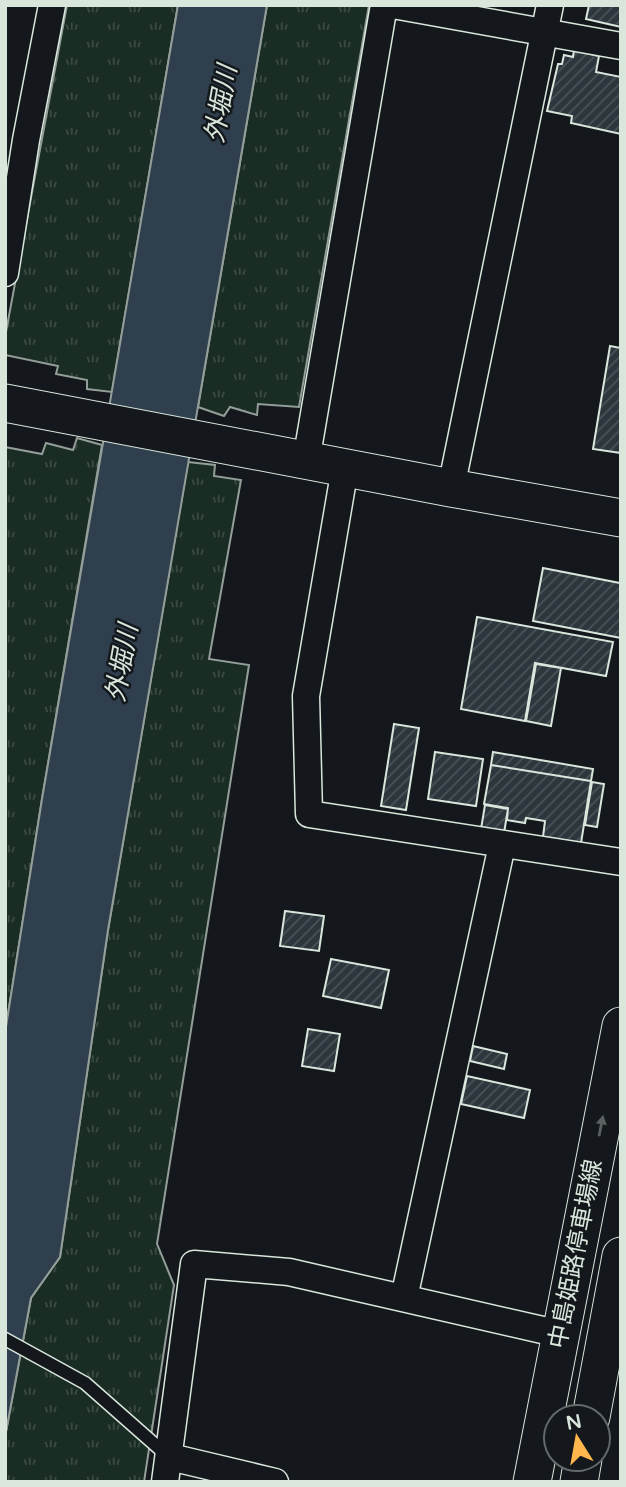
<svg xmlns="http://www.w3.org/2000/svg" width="626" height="1487" font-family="'Varela Round','Noto Sans JP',sans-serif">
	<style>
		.park { fill: url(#park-tufts); stroke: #939e99; stroke-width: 2 }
		.water { fill: #2f3f4d; stroke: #939e99; stroke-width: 2 }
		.building { fill: url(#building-hatch); stroke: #d8e6dc; stroke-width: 2 }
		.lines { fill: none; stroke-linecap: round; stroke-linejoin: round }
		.lane-casing { stroke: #d8e6dc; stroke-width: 15 }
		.street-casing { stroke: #d8e6dc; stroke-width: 29 }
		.secondary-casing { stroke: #d8e6dc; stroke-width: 39 }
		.lane { stroke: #14181c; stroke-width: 12 }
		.street { stroke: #14181c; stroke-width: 26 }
		.secondary { stroke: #14181c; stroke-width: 37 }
		.oneway { fill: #59605f }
		.labels { text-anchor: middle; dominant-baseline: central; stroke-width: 5; stroke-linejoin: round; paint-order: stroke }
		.street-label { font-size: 24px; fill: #d8e6dc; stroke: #14181c }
		.water-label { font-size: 26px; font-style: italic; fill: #d8e6dc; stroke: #14181c }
	</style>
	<defs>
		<pattern id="park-tufts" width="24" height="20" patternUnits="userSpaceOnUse" patternTransform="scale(1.75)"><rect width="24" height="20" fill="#1a2d24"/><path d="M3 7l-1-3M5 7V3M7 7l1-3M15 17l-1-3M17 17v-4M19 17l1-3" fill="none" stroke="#3b4b43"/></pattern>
		<pattern id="building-hatch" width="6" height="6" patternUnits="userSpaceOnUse" patternTransform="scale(1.75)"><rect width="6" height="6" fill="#2c363c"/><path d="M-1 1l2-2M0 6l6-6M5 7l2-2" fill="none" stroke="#4a5358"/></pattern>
	</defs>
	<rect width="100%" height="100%" fill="#14181c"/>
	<path class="park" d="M67,5H178L112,392L87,389V380L56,374L58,366L5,355V337Z
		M267,5H369L299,407L258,404L257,415L230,407L224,416L198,407Z
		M77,438L102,445L42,799L5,1033V447L42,454L46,443L73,450Z
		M188,462L215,465L214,476L241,480L209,659L249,665L157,1244L174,1285L144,1482H5V1437L31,1298L60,1257L108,930Z"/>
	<path class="water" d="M178,5H267L108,930L60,1257L31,1298L5,1437V1033L42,799Z"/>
	<path class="building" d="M589,5H621V27L586,19Z
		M574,50L599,56L596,72L621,77V134L571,123L572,116L547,111L558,64H562L564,55L573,57Z
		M610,346L621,348V453L593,449Z
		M543,568L620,583L621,579V638L533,621Z
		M477,617L613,642L606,676L535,663L525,721L461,709Z
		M536,664L561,668L551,726L526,721Z
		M394,724L419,728L406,810L381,806Z
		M435,752L483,759L476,806L428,799Z
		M493,752L593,769L591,781L491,765Z
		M491,765L591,781L581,843L543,837L545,821L526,818L525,823L507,820L508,808L484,804Z
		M592,782L604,784L597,827L585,825Z
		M485,805L508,809L504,833L481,829Z
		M285,911L324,916L319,951L280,946Z
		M331,959L389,970L381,1008L323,996Z
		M308,1029L340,1034L334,1071L302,1066Z
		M473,1046L507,1054L504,1069L470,1061Z
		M467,1076L530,1090L524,1118L461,1104Z"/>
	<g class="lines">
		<g class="lane-casing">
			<path id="lane" d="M5,1339L85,1383L169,1457"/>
		</g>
		<g class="street-casing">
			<path id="street" d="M393,5L621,46
				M5,273L26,140L52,5
				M306,461L384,5
				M345,468L306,696L309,814L621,862
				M451,488L550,5
				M404,1298L502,845
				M170,1457L275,1482
				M165,1482L194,1264L289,1272L560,1334"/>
		</g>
		<g class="secondary-casing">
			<path id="secondary" d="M5,403L451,488L621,518
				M591,1417L621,1256
				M532,1482L621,1026
				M579,1482L583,1459"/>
		</g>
		<use href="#lane" class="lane"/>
		<use href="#street" class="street"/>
		<use href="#secondary" class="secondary"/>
	</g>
	<defs><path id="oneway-solid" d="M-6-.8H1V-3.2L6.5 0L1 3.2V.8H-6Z" transform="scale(1.75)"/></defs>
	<use class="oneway" href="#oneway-solid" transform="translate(601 1126) rotate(-79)"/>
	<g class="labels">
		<g class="street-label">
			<text transform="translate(576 1254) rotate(-79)">中島姫路停車場線</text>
		</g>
		<g class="water-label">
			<text transform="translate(221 104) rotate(-80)">外堀川</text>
			<text transform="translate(122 663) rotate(-80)">外堀川</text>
		</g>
	</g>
	<rect width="626" height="1487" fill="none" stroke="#d8e6dc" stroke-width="14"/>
	<g transform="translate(577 1438) rotate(349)"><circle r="33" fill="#14181c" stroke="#626a69" stroke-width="2"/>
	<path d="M0-5L12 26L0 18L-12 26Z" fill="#ffb74d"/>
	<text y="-10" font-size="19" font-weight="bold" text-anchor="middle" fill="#d8e6dc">N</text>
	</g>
</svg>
